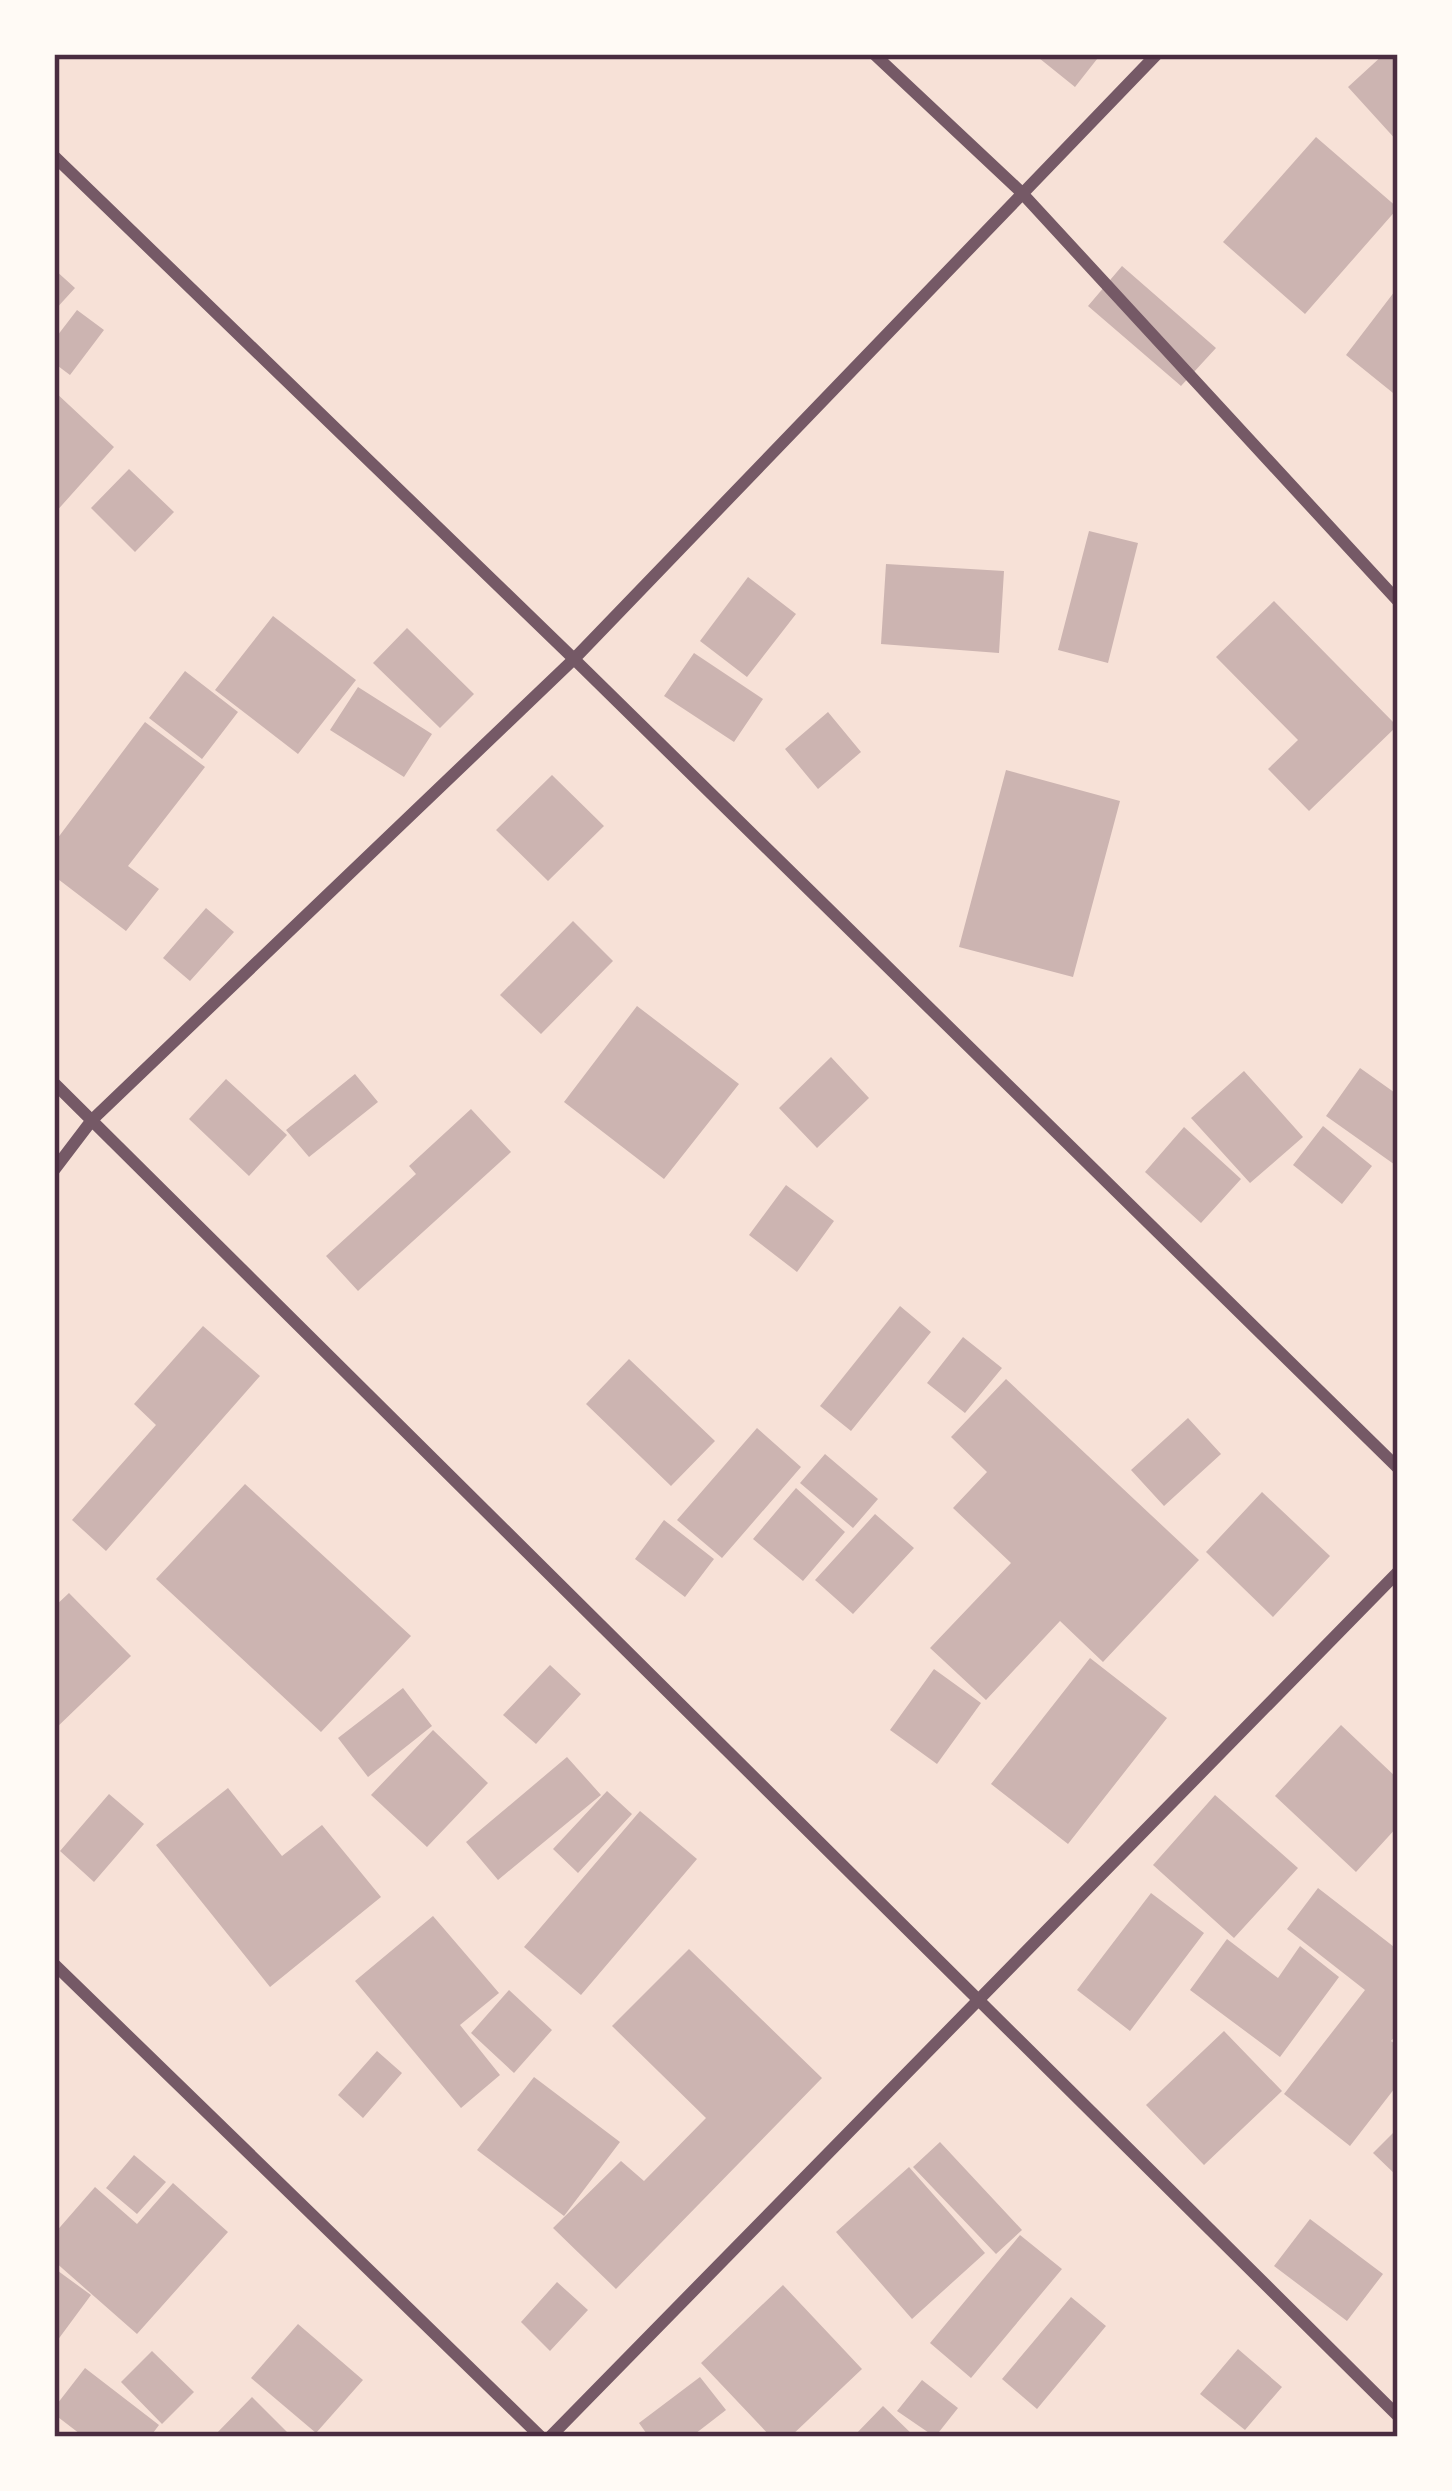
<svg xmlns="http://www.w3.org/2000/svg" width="1452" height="2491" font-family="'PT Sans Narrow',sans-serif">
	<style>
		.building { fill: #ccb4b1 }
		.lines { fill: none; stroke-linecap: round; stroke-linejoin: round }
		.minor { stroke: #755966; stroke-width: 12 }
		.neatline { fill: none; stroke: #4a2c40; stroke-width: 4.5 }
	</style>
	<rect width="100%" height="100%" fill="#f7e1d7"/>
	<path class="building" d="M1034,54H1101L1075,87Z
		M1384,54H1398V142L1348,87Z
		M1316,137L1398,208L1305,314L1223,242Z
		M1122,266L1216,348L1181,386L1088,306Z
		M54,269L75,288L54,311Z
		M1398,287V397L1346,355Z
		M77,310L104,330L70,375L54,363V340Z
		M54,391L114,447L54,514Z
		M129,469L174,512L135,552L91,508Z
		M1089,531L1138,543L1108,663L1058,650Z
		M886,564L1004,571L999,653L881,644Z
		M748,577L796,614L747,677L700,641Z
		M1274,601L1397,726L1309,811L1268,769L1298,740L1216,657Z
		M273,616L356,680L298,754L215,690Z
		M407,628L474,694L440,728L373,663Z
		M694,653L763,699L734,742L664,696Z
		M185,671L238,712L202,759L149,718Z
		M358,687L432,734L404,777L330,730Z
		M828,712L861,752L818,789L785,749Z
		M145,722L205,767L128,866L159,889L126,931L54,876V843Z
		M1006,770L1120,801L1073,977L959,947Z
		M552,775L604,826L548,881L496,830Z
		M206,908L234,932L190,981L163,958Z
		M573,921L613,961L541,1034L500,995Z
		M637,1006L739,1084L664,1179L564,1102Z
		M831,1057L869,1098L817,1148L779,1108Z
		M1360,1068L1398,1095V1167L1326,1116Z
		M1244,1071L1303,1137L1250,1183L1191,1118Z
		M355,1074L378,1102L309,1157L286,1130Z
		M226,1079L287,1135L249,1176L189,1119Z
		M471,1109L511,1152L358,1291L326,1256L416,1174L409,1166Z
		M1323,1126L1372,1166L1342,1204L1293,1165Z
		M1184,1127L1241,1179L1201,1223L1145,1172Z
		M786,1185L834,1221L797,1272L749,1235Z
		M900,1306L931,1332L851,1431L820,1406Z
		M203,1326L260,1376L106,1551L72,1520L156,1425L134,1404Z
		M963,1337L1002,1368L965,1413L927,1383Z
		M629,1359L715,1441L671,1486L586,1404Z
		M1006,1379L1199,1560L1103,1662L1060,1621L986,1700L930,1648L1011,1563L953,1508L987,1472L951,1437Z
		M1188,1418L1221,1454L1164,1506L1131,1470Z
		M757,1428L801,1467L722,1558L677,1520Z
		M825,1454L878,1499L853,1528L800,1483Z
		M245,1484L411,1636L321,1732L156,1579Z
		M796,1488L845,1532L803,1581L753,1539Z
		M1262,1492L1330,1556L1273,1617L1206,1552Z
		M875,1514L914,1548L853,1614L815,1580Z
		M664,1520L714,1559L685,1597L635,1559Z
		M69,1593L131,1656L54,1730V1607Z
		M1090,1658L1167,1718L1068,1844L991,1784Z
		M550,1665L581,1694L536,1744L503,1715Z
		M934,1669L981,1703L937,1764L890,1730Z
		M403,1688L432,1726L368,1777L338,1738Z
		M1341,1725L1398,1779V1826L1356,1872L1275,1796Z
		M433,1730L488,1783L427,1847L371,1795Z
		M567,1757L601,1795L498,1880L466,1842Z
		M228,1788L282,1856L322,1825L381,1897L270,1987L156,1845Z
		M607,1791L632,1814L578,1873L553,1849Z
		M109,1794L144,1824L94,1882L60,1851Z
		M1215,1795L1298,1868L1234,1938L1153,1865Z
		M640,1811L697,1859L581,1995L524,1947Z
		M1318,1888L1398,1950V2033L1391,2041L1398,2046V2084L1350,2146L1284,2094L1365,1990L1287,1929Z
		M1151,1893L1204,1933L1130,2031L1077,1990Z
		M433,1916L499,1993L460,2025L500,2075L461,2108L355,1981Z
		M1227,1939L1278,1978L1300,1946L1339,1977L1280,2057L1190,1990Z
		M689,1949L822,2078L616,2289L553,2228L621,2161L644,2181L706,2118L612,2026Z
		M509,1990L552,2030L514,2073L471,2033Z
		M1224,2031L1282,2091L1204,2165L1146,2105Z
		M377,2051L402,2073L363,2118L338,2095Z
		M534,2077L620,2142L564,2216L477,2150Z
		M1398,2128V2177L1373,2153Z
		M940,2142L1022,2230L996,2254L913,2167Z
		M134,2155L166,2182L137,2214L106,2188Z
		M909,2167L985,2253L912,2319L836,2232Z
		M173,2183L228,2232L137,2334L54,2261V2234L95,2187L137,2224Z
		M1310,2219L1383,2274L1347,2321L1274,2266Z
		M1020,2235L1062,2269L971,2378L930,2343Z
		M54,2268L91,2295L57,2341L54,2338Z
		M557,2282L588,2310L550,2351L521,2322Z
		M783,2285L862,2369L790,2437H771L701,2363Z
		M1071,2297L1106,2326L1037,2409L1002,2379Z
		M298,2324L363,2380L316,2433L251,2378Z
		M1238,2349L1282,2387L1245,2430L1200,2394Z
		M152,2351L194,2392L162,2424L121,2382Z
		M85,2368L159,2425L150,2437H84L54,2414V2408Z
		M700,2377L726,2410L691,2437H649L639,2423Z
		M922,2380L958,2408L935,2437L897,2411Z
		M252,2397L292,2437H213Z
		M883,2406L915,2437H853Z"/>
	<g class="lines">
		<path class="minor" d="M874,54L1021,192L1398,601
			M54,156L574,659L1398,1468
			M54,1083L1398,2416
			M54,1170L92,1120L574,659L1157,54
			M54,1964L541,2437
			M550,2437L1398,1572"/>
	</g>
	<rect width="1452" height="2491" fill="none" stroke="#fffaf5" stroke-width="114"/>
	<rect x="57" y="57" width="1338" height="2377" class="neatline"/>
</svg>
